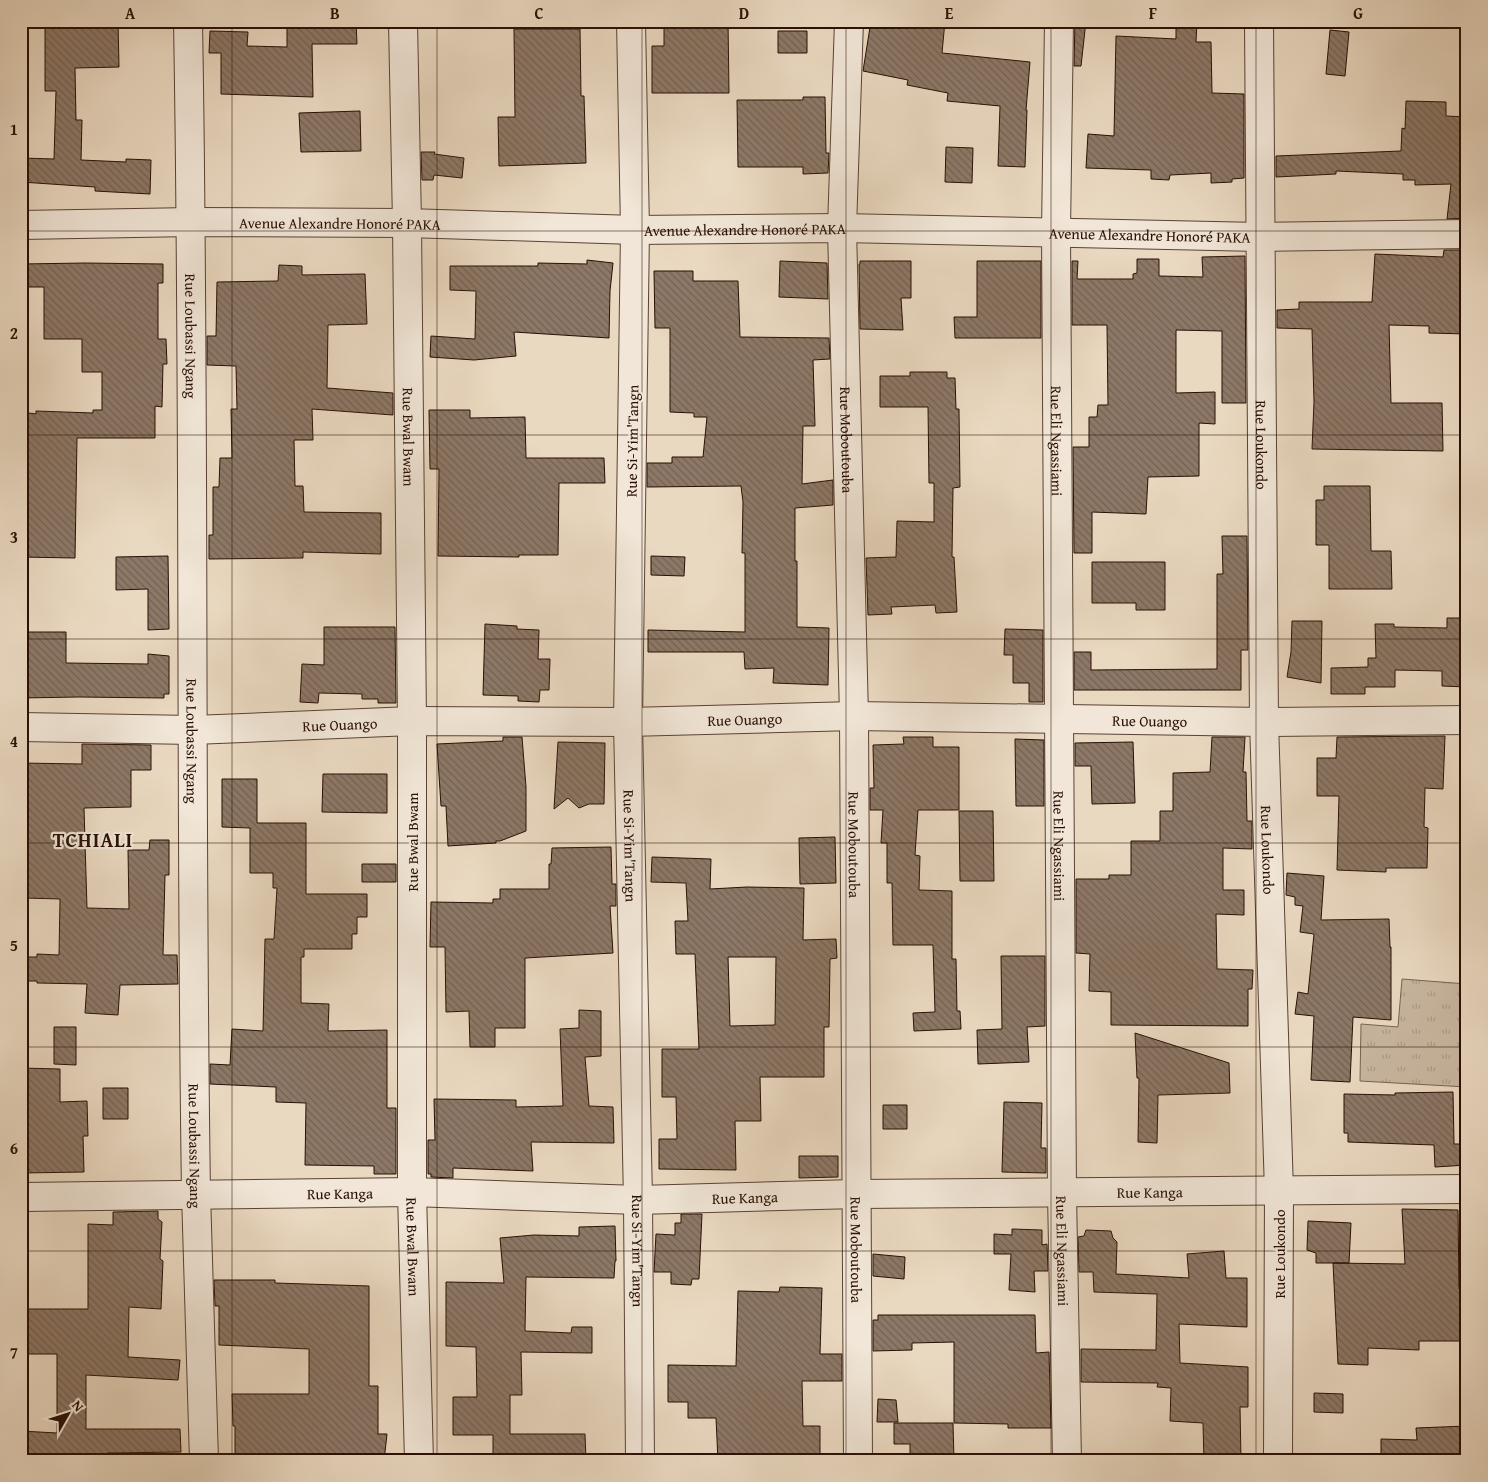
<svg xmlns="http://www.w3.org/2000/svg" width="1488" height="1482" font-family="'Gentium Book Plus',serif">
	<style>
		.grass { fill: url(#grass-tufts); stroke: #796353 }
		.building { fill: url(#building-back-hatch); stroke: #290f05; fill-rule: evenodd }
		.lines { fill: none; stroke-linecap: round; stroke-linejoin: round }
		.minor-casing { stroke: #594234; stroke-width: 30 }
		.minor { stroke: #f1e6d7; stroke-width: 28 }
		.grid { fill: none; stroke: #290f05; stroke-width: 1; stroke-opacity: 0.55 }
		.labels { text-anchor: middle; dominant-baseline: central; stroke-width: 4.5; stroke-linejoin: round; paint-order: stroke }
		.street-label { font-size: 15px; fill: #290f05; stroke: #f1e6d7 }
		.district-label { font-size: 20px; font-weight: bold; letter-spacing: 1px; fill: #290f05; stroke: #f1e6d7 }
		.neatline { fill: none; stroke: #290f05; stroke-width: 2 }
		.grid-label { font-size: 16px; text-anchor: middle; font-weight: bold; fill: #290f05 }
	</style>
	<defs>
		<pattern id="grass-tufts" width="24" height="20" patternUnits="userSpaceOnUse" patternTransform="scale(1.25)"><rect width="24" height="20" fill="#c9b7a1"/><path d="M3 7l-1-3M5 7V3M7 7l1-3M15 17l-1-3M17 17v-4M19 17l1-3" fill="none" stroke="#ad9c89"/></pattern>
		<pattern id="building-back-hatch" width="6" height="6" patternUnits="userSpaceOnUse" patternTransform="scale(1.25)"><rect width="6" height="6" fill="#8d7867"/><path d="M-1 5l2 2M0 0l6 6M5-1l2 2" fill="none" stroke="#736153"/></pattern>
	</defs>
	<rect width="100%" height="100%" fill="#ead9c1"/>
	<filter id="stains"><feTurbulence type="fractalNoise" baseFrequency=".004" numOctaves="4"/><feColorMatrix values="0 0 0 0 .2 0 0 0 0 .09 0 0 0 0 .02 0 0 0 .5 -.17"/></filter>
	<radialGradient id="worn" r=".72"><stop offset=".6" stop-color="#630" stop-opacity="0"/><stop offset="1" stop-color="#630" stop-opacity=".3"/></radialGradient>
	<path class="grass" d="M1402,979L1467,984V1087L1360,1081L1361,1024L1398,1027Z"/>
	<path class="building" d="M45,21H118L119,67L75,68L76,120H82L81,160L126,162V159L151,160L150,194L95,191V187L21,182V158L54,159L56,91H45Z
		M298,21H356L357,44H312L313,97L221,94V53H209L210,31L248,32L247,46L287,47V25H299Z
		M664,21H728L729,93H652V46H664Z
		M871,21H945L942,53L1030,62L1026,110H1027L1025,167L998,166L1000,106L947,101L948,93L907,85L908,80L863,71Z
		M1075,21H1086L1081,66H1074Z
		M1176,21H1197L1196,42H1211L1212,93L1244,94V178L1232,179V182L1211,183V173L1170,175L1169,180L1151,179V170L1086,168L1088,134L1114,136L1116,36L1176,39Z
		M514,29H580L581,96H584L586,163L499,166L498,117H515Z
		M1330,30L1349,32L1345,76L1326,74Z
		M778,31H807V53H778Z
		M803,97H825L826,153H829L828,173L803,174V167H738L737,100H803Z
		M1406,101L1446,102V116L1467,117V218L1447,219L1451,184L1415,185V180H1403V174L1336,171V174L1276,177V156L1401,151L1402,128L1405,129Z
		M360,111L361,151L301,152L299,113Z
		M946,147L973,148L972,183L945,182Z
		M421,152H435L434,154L464,158L462,178L434,175L433,180H422Z
		M1444,250H1463L1464,308L1467,309V334L1429,333V326L1389,325L1391,403H1442L1443,451L1312,449L1314,402L1312,329L1277,328V310L1299,309V302H1372L1375,254L1443,257Z
		M1245,256L1246,403H1222V331L1176,330V393L1215,392V424L1199,423V476L1148,477L1146,514L1092,512V553H1074L1073,447H1089V417H1097L1098,405H1108L1107,325H1072V261H1078L1077,279H1133V274L1137,273V259H1159V276L1203,277L1202,257Z
		M587,260L613,263L610,291L609,338L514,332L516,356L474,360L430,357L431,336L475,339L476,291L450,290V266H538V263L587,264Z
		M780,261L827,263L828,299L779,297Z
		M860,261H911V298H901L903,330L860,329L859,264H860Z
		M977,261H1041V338H955L954,317H977Z
		M85,263L163,264V283H158V339H166L167,364H163L162,407L155,406V438H77L75,558L21,557V412L36,414V411L93,413V410H102V372H82V339H44V287H21V264Z
		M279,265L302,266V275L365,274L367,324L328,325L327,388L393,393V415L312,409L313,440H294L295,486H303L304,512L381,513V554L303,552V558L209,559V535H213V487H219L220,458H232L231,409H237L236,366L207,365V336H216L217,282L278,281Z
		M654,271H693V281H738L740,337L829,338L830,359L813,360L815,426H803L802,484L833,480V505L795,508V561H797V627L829,628L828,685L773,683L774,668L745,669L744,652H648V630L745,632V553H742L743,502L741,486L647,487V463H672V457H703L707,417H694V413L670,412V328H655Z
		M910,372H947V378H955L956,409H959L960,487L953,488L952,557H954L957,612L936,613L935,605L891,607L892,614L868,615L866,558L896,557L897,521L934,522V483H929L928,407H880V376H910Z
		M429,410H470V418L525,417L526,458H604L605,483H559L558,555H519V557L438,556L439,469H430Z
		M1324,486H1370L1371,551H1391L1392,589H1329V545H1316V500H1324Z
		M1222,536H1247L1248,650H1241V690H1074V652H1091V670L1217,669V574H1223Z
		M168,556L169,629L148,630V589L116,590V557Z
		M651,556L685,557L684,576L651,575Z
		M1092,562H1165V610H1136V603H1092Z
		M1447,618H1467V687L1442,686V671L1395,670V687H1365V694H1331V668L1368,667V658H1376L1375,624H1394V627L1447,628Z
		M1292,621H1322L1321,683L1287,677L1291,652Z
		M485,624L517,626V629L539,630L538,659H550L549,690H540L539,702L518,701V696L483,695Z
		M324,627H395L396,703H378V699H362V694L319,693L318,703L300,702L302,664L324,665Z
		M1005,629L1043,630V702H1029V683H1013V655H1004Z
		M21,632H66V663L148,664V654L169,656V694H164V698L79,697L21,698Z
		M1445,736L1443,789L1425,788L1424,827L1428,828L1427,868H1386V872L1337,870L1339,796H1317V758H1336L1337,737Z
		M503,737H522L526,787V831L500,841H496V843L448,846L446,806H441L437,744L503,741Z
		M903,737H933V747H959V810H918L915,855L920,856L919,890L952,891V959H956L957,1011H960L961,1029L914,1031L913,1013L935,1012L933,945H893L892,883H887V843H881L883,810H870V788H874L873,745L904,744Z
		M1212,737H1245L1243,772H1246L1247,821H1252V849L1223,848V890H1244V915L1216,914L1217,969L1253,970L1252,989H1248V1026L1111,1025V992L1089,991L1090,954L1076,953V879H1109V875H1131V841H1160V811H1173V773L1210,772Z
		M1015,739L1044,740V806H1016Z
		M558,742L605,743L604,804H589L579,808L568,798L554,809Z
		M1133,742L1135,803L1092,804L1091,766H1075V743Z
		M82,744L151,745V770H131V807L84,808L87,908L129,909L128,850H149L150,840H169V875H165L163,955H177L178,984L120,985L118,1015L85,1013L87,984L37,983V981H21V957H37V954L59,955L60,899L25,898V882H21V763L82,764Z
		M323,774H387V813L322,812Z
		M222,779H257V823H306V894H367V917H357V934H352V949H304V957H301V1003L329,1004L328,1031L387,1030V1108H396V1174H374V1166L305,1165L306,1103L276,1102V1087L210,1084V1064L230,1065L232,1029L263,1031L265,939H274L277,888H273V873H250V828L222,827Z
		M959,811H993L994,881H960Z
		M835,837L836,883L800,884L799,838Z
		M611,847L612,884H616V906H610L613,953L525,958V1028H495V1047H470L469,1011L446,1012L445,947H430L431,902L493,903V899H500V889H549V864H551L552,848Z
		M652,857L711,859L710,889L747,887L804,888L803,940L836,939L837,958L830,959L829,1027H824V1077H760L761,1121H735L736,1170L659,1169V1139H677L676,1097H662V1049H699L695,954H676L675,921H688L686,883L651,882ZM728,957H776L775,1025L730,1026Z
		M362,864H396V882H362Z
		M1287,873L1324,876L1321,920L1389,919L1390,947H1391V1020L1353,1017L1350,1082L1311,1080L1314,1016L1295,1014L1298,992L1308,994L1314,934L1300,932L1303,906L1295,905V897L1286,895Z
		M1001,956H1045V1026L1027,1027L1029,1062L978,1064L977,1030L1002,1029Z
		M579,1010L601,1011V1056L585,1057L589,1106L613,1107L614,1143L531,1142L533,1171L453,1168V1178L431,1177V1174H428V1140H435L434,1099L516,1100V1107L563,1106L560,1029L579,1028Z
		M54,1027H76V1065L54,1064Z
		M1135,1033L1229,1063L1230,1093L1158,1095L1157,1143L1138,1142L1139,1078H1137Z
		M21,1068L60,1069V1102L87,1101L88,1136H83L84,1172L22,1173Z
		M103,1088H128V1119H103Z
		M1453,1092L1454,1144H1467V1165L1435,1167L1434,1145L1348,1142V1133H1344V1094L1395,1095V1093Z
		M1004,1102L1042,1103L1041,1148H1046V1173L1002,1172Z
		M883,1105H907V1129H883Z
		M799,1156H838V1177L799,1178Z
		M1402,1209L1458,1210L1459,1289H1467V1341H1419V1350L1368,1348V1365L1338,1364L1333,1263L1405,1264Z
		M158,1211V1219L162,1222L160,1259L163,1261L161,1309L129,1307L128,1357L180,1360L178,1380L86,1375V1429H180L181,1452L107,1453V1461L21,1457V1431L57,1433V1354H21V1309H88V1224L113,1225V1212Z
		M681,1214H702L699,1279H692L691,1285L671,1284V1272H654L656,1234L675,1235V1223H681Z
		M1308,1221L1351,1223L1349,1263H1316V1253L1307,1250Z
		M615,1226L616,1261H615L614,1278L526,1277L525,1331L571,1333L572,1327H592V1353L521,1352L522,1395H510V1434H585L586,1461H493V1435H453V1397H477L476,1347L446,1346V1282L504,1283L500,1238L534,1235L579,1236V1227Z
		M1012,1229L1042,1230V1245L1047,1244L1048,1271H1034L1035,1292L1009,1290L1011,1254H994V1234L1012,1235Z
		M1086,1230L1111,1231L1113,1238L1117,1242L1116,1274L1189,1278L1187,1254L1224,1251L1226,1278H1247V1327L1179,1324L1180,1363L1248,1367V1407H1240L1241,1461H1204L1203,1423L1170,1421L1171,1388L1157,1387L1158,1383L1081,1382V1349L1156,1350L1157,1294L1094,1292L1093,1272H1079L1078,1237L1084,1236Z
		M873,1254L905,1257L904,1279L873,1276Z
		M214,1280H275V1283L369,1286V1386H378V1434H387L384,1461L235,1459V1426H233L232,1394H309V1349L219,1345V1306H215Z
		M780,1287L822,1288L820,1354H842V1381H802L803,1426H820V1461H718L716,1418H688V1402H668V1365L736,1366L738,1291L779,1292Z
		M878,1315H1035L1036,1353L1049,1352L1051,1428H1008V1424L954,1423V1342L912,1343V1350L873,1351V1320H878Z
		M1314,1393L1343,1394V1413L1314,1412Z
		M878,1399L896,1400L898,1422H877Z
		M894,1423H953L954,1461H910V1444H894Z
		M1467,1426V1461H1381V1439L1417,1440L1416,1428Z"/>
	<g class="lines">
		<g class="minor-casing">
			<g id="minor">
				<path id="s1" d="M188,21C195,412 190,803 196,1193C198,1282 202,1372 204,1461"/>
				<path id="s2" d="M403,21L407,223L412,721V1192L419,1461"/>
				<path id="s3" d="M631,21L635,230L628,722L638,1200L640,1461"/>
				<path id="s4" d="M849,21L842,228L854,716L858,1461"/>
				<path id="s5" d="M1059,21L1056,232L1062,1193L1067,1461"/>
				<path id="s6" d="M1259,21L1264,722L1279,1191L1278,1461"/>
				<path id="s7" d="M21,225L192,222L407,223L635,230L842,228L1260,237L1467,234"/>
				<path id="s8" d="M21,727L193,730L412,721L628,722L854,716L1264,722L1467,720"/>
				<path id="s9" d="M21,1197L412,1192L638,1200L856,1194L1467,1189"/>
			</g>
		</g>
		<use href="#minor" class="minor"/>
	</g>
	<path class="grid" d="M232,21V1461M437,21V1461M642,21V1461M846,21V1461M1051,21V1461M1256,21V1461M21,231H1467M21,435H1467M21,639H1467M21,843H1467M21,1047H1467M21,1251H1467"/>
	<g class="labels">
		<g class="street-label">
			<text stroke="none"><textPath href="#s7" startOffset="319">Avenue Alexandre Honoré PAKA</textPath></text>
			<text stroke="none"><textPath href="#s7" startOffset="724">Avenue Alexandre Honoré PAKA</textPath></text>
			<text stroke="none"><textPath href="#s7" startOffset="1129">Avenue Alexandre Honoré PAKA</textPath></text>
			<text stroke="none"><textPath href="#s1" startOffset="315">Rue Loubassi Ngang</textPath></text>
			<text stroke="none"><textPath href="#s2" startOffset="416">Rue Bwal Bwam</textPath></text>
			<text stroke="none"><textPath href="#s4" startOffset="419">Rue Moboutouba</textPath></text>
			<text transform="translate(632 441) rotate(-89)">Rue Si-Yim'Tangn</text>
			<text stroke="none"><textPath href="#s5" startOffset="420">Rue Eli Ngassiami</textPath></text>
			<text stroke="none"><textPath href="#s6" startOffset="424">Rue Loukondo</textPath></text>
			<text stroke="none"><textPath href="#s8" startOffset="724">Rue Ouango</textPath></text>
			<text stroke="none"><textPath href="#s8" startOffset="1129">Rue Ouango</textPath></text>
			<text stroke="none"><textPath href="#s8" startOffset="319">Rue Ouango</textPath></text>
			<text stroke="none"><textPath href="#s1" startOffset="720">Rue Loubassi Ngang</textPath></text>
			<text transform="translate(412 842) rotate(-90)">Rue Bwal Bwam</text>
			<text stroke="none"><textPath href="#s4" startOffset="824">Rue Moboutouba</textPath></text>
			<text stroke="none"><textPath href="#s3" startOffset="825">Rue Si-Yim'Tangn</textPath></text>
			<text stroke="none"><textPath href="#s5" startOffset="825">Rue Eli Ngassiami</textPath></text>
			<text stroke="none"><textPath href="#s6" startOffset="829">Rue Loukondo</textPath></text>
			<text stroke="none"><textPath href="#s1" startOffset="1125">Rue Loubassi Ngang</textPath></text>
			<text stroke="none"><textPath href="#s9" startOffset="1129">Rue Kanga</textPath></text>
			<text stroke="none"><textPath href="#s9" startOffset="319">Rue Kanga</textPath></text>
			<text stroke="none"><textPath href="#s9" startOffset="724">Rue Kanga</textPath></text>
			<text stroke="none"><textPath href="#s2" startOffset="1226">Rue Bwal Bwam</textPath></text>
			<text stroke="none"><textPath href="#s4" startOffset="1229">Rue Moboutouba</textPath></text>
			<text stroke="none"><textPath href="#s3" startOffset="1230">Rue Si-Yim'Tangn</textPath></text>
			<text stroke="none"><textPath href="#s5" startOffset="1230">Rue Eli Ngassiami</textPath></text>
			<text transform="translate(1279 1254) rotate(-90)">Rue Loukondo</text>
		</g>
		<g class="district-label">
			<text x="93" y="839">TCHIALI</text>
		</g>
	</g>
	<rect width="1488" height="1482" fill="none" stroke="#ead9c1" stroke-width="55"/>
	<g transform="translate(68 1414) rotate(51)" stroke="#f1e6d7" stroke-width="4" paint-order="stroke">
	<path d="M0-4L9 19L0 12L-9 19Z" fill="#290f05"/>
	<text y="-8" font-size="14" font-weight="bold" text-anchor="middle" fill="#290f05">N</text>
	</g>
	<rect x="28" y="28" width="1432" height="1426" class="neatline"/>
	<g class="grid-label">
		<text x="130" y="19">A</text>
		<text x="335" y="19">B</text>
		<text x="539" y="19">C</text>
		<text x="744" y="19">D</text>
		<text x="949" y="19">E</text>
		<text x="1153" y="19">F</text>
		<text x="1358" y="19">G</text>
		<text x="14" y="135">1</text>
		<text x="14" y="339">2</text>
		<text x="14" y="543">3</text>
		<text x="14" y="747">4</text>
		<text x="14" y="951">5</text>
		<text x="14" y="1154">6</text>
		<text x="14" y="1358">7</text>
	</g>
	<rect width="100%" height="100%" filter="url(#stains)"/>
	<rect width="100%" height="100%" fill="url(#worn)"/>
</svg>
